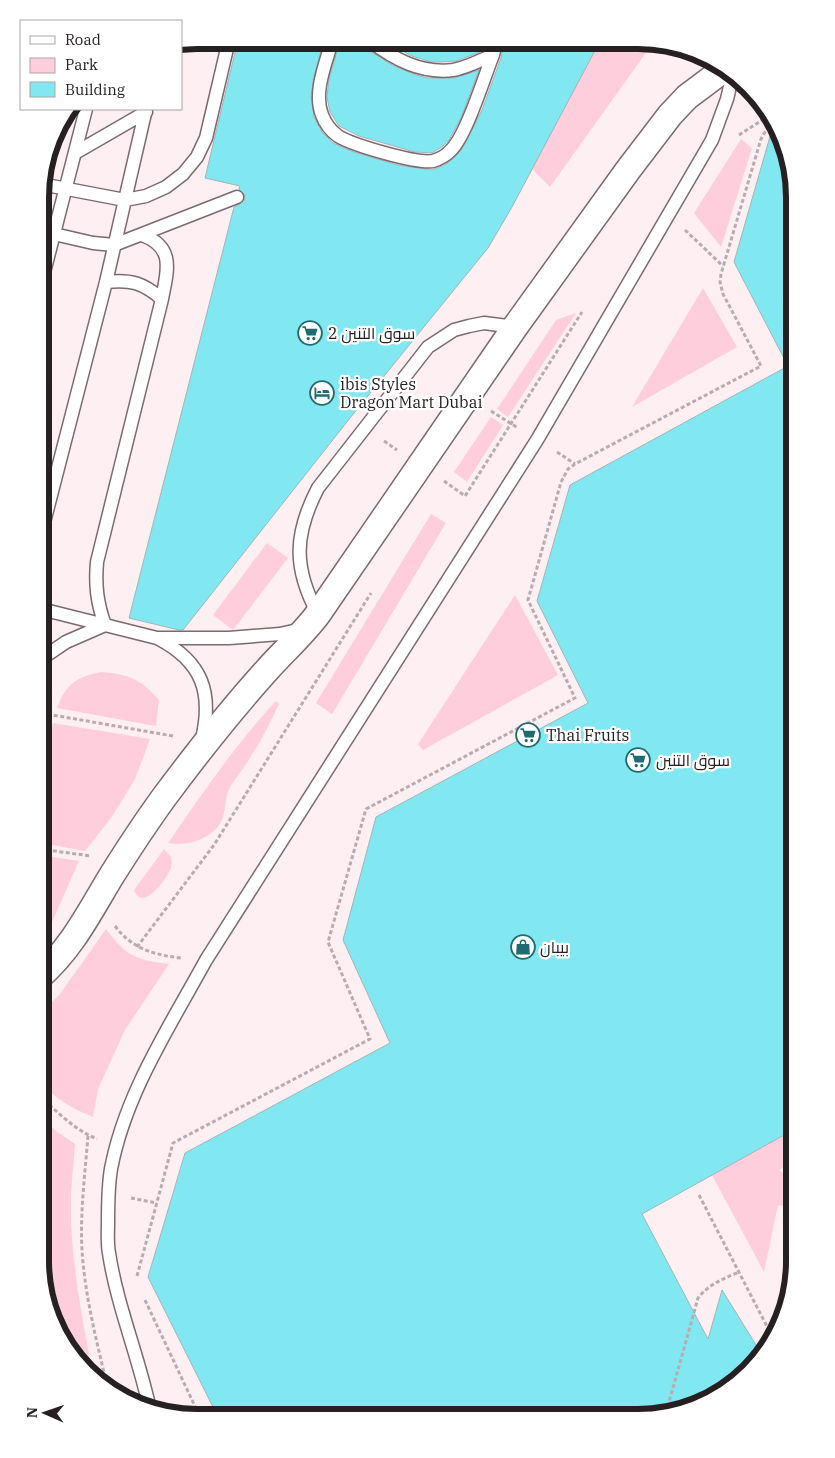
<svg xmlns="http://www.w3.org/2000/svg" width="835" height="1458" font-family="'IBM Plex Serif',Cairo,serif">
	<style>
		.green { fill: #fecedc }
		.building { fill: #81e7f0; stroke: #a3b5b7 }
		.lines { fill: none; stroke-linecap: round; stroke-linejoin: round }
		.service-casing { stroke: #7b6b70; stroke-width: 15 }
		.minor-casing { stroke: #7b6b70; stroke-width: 28 }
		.path { stroke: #b9acb0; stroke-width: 3; stroke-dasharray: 4 2.5; stroke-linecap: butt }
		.service { stroke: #fff; stroke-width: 12 }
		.minor { stroke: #fff; stroke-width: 25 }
		.labels { text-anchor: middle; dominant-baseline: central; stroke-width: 4.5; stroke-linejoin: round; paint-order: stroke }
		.poi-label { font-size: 16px; fill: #272022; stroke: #fff; text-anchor: start }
		.rim { fill: none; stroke: #272022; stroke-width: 6 }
	</style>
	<rect width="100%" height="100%" fill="#feeff3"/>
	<path class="green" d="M599,43H653L550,187L531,168Z
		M741,139L752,148L721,247L694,213Z
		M703,288L737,347L632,407Z
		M576,313L508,417L497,409L556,320Z
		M491,417L503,425L467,482L454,472Z
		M431,514L446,523L332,714L316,703Z
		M267,543L288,558L233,630L213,615Z
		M515,595L558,675L423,750L418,744Z
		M101,672C128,674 141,679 159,700L156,726L57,708C66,684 76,677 101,672Z
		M276,701L279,704C270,723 261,741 250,758C244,768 236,777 230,787C225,796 226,807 223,817C216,838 188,847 168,843C202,794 235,745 276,701Z
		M53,723L150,739L135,779L111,818L85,851L41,843V779Z
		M164,849L171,857C172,862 172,868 169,872C164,882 142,912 134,890Z
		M40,855L79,861L48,931L40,930Z
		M106,929C126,956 136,960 169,964L125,1030L98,1089L93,1117C73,1109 54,1098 40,1082V1014L60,994Z
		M40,1116L56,1131L75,1144C74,1163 71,1183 71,1202C70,1254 80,1305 89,1355L78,1357L48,1312L40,1262Z
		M795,1129V1161L779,1170L795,1182V1205L794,1208L778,1205L764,1272L712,1175Z"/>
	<path class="building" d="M238,40L324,41L314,76L311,96L314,117L322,132L333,143L354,152L398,165L425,169H435L446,164L454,158L462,149L482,110L501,58L504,42L599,43L512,207L488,248L350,418L183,630H179L129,618L234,207L243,202L245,199L244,194L239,189L240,186L205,178Z
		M340,41H362L365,48L394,66L416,75L428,78H454L479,70L461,118L449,140L443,146L432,153L415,152L359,136L339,126L330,112L327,97L329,79Z
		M384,41L488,42L486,49L475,54L456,61L441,62H431L412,56Z
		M773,126L787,146L795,196V1129L642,1214L708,1339L722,1290L763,1356L726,1392L689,1410L639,1418L218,1417L148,1277L185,1153L390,1043L343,940L376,817L588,703L537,601L570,485L788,366L734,262Z"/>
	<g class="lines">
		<g class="service-casing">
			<path id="service" d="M332,41C326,63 313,92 322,115C325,123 331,131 338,136C352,145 417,164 433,161C439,159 445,156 449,152C466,138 484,77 493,55L496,42
				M370,41C394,59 421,74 453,70C466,68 481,60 493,55
				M75,153L146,112
				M41,184L125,200L146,196L166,187L183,174L197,157L206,138L229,40
				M54,234L93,243L114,245L237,197
				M106,282C131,279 143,283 162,299
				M41,284L86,109
				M41,534L106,282L146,109
				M41,609L157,638H229L280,634L302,629
				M318,614C293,568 294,534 318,488L428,347L454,330L469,326L484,323L515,327
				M105,625C97,603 95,585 97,562L162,299C167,272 176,247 142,235
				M159,639C202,662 213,692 202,739
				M41,659L66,642L105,625
				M150,1410C139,1357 117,1306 109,1253C107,1243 108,1232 108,1222C108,1205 108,1187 111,1169C125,1094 170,1026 206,960L537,440L712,140L727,99L733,74"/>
		</g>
		<g class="minor-casing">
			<path id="minor" d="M40,976C72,948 90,911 112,875C129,848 146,822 165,796C197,753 231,710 267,670C284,651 303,634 318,614L515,327L628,170L670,115L687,97L723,70"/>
		</g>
		<path class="path" d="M739,135L767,117
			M685,230L723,266
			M491,411L518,428
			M384,441L397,450
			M557,452L575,464
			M444,481L465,496L582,312
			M41,713L173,736
			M41,725L44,713
			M40,849L91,856
			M115,926C132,949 155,955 181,958
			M137,947L214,845L371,593
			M40,1096C57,1112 75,1130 97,1139
			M88,1136C85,1174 80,1212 82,1250C85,1297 97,1343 108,1389
			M699,1195L773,1338
			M131,1198L157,1203
			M137,1276L173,1143L370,1039L328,942L366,809L575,698L528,600L561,482L568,469L575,464L761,366L723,294L720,282L721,274L761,139L765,132L772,125
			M145,1300L200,1417
			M666,1413L698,1298C709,1284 723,1279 739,1272"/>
		<use href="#service" class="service"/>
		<use href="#minor" class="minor"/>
	</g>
	<defs>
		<g id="supermarket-ring" transform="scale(1.25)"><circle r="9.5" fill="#fff" stroke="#1f6b71" stroke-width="1.5"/><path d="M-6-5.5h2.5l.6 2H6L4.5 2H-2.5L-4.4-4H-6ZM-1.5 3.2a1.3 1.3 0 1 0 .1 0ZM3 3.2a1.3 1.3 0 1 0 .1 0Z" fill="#1f6b71"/></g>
		<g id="hotel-ring" transform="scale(1.25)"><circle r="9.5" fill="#fff" stroke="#1f6b71" stroke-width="1.5"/><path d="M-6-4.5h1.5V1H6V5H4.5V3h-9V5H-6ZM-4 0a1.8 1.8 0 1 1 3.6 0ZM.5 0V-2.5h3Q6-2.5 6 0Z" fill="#1f6b71"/></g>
		<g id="shop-ring" transform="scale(1.25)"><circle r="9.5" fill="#fff" stroke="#1f6b71" stroke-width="1.5"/><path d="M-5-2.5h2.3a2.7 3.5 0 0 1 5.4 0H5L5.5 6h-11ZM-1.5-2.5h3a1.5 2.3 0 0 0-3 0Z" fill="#1f6b71"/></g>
	</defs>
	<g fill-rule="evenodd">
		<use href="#supermarket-ring" x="310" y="333"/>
		<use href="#hotel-ring" x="322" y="393"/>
		<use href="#supermarket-ring" x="528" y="735"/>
		<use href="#supermarket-ring" x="638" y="760"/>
		<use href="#shop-ring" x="523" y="947"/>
	</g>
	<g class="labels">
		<g class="poi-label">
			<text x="328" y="333">سوق التنين 2</text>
			<text x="340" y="384">ibis Styles<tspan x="340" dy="18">Dragon Mart Dubai</tspan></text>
			<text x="546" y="735">Thai Fruits</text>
			<text x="656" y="760">سوق التنين</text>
			<text x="540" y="947">بيبان</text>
		</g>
	</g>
	<path d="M0 0H835V1458H0ZM197 49H638A148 148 0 0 1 786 197V1261A148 148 0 0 1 638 1409H197A148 148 0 0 1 49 1261V197A148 148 0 0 1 197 49Z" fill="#fff" fill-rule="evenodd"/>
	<path class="rim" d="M197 49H638A148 148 0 0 1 786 197V1261A148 148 0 0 1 638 1409H197A148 148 0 0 1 49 1261V197A148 148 0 0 1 197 49Z"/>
	<rect x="20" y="20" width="162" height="90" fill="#ffffff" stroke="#a9a6a7"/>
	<rect x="30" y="36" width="25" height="8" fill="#ffffff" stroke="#a9a6a7"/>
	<text x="65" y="45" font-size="15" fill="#272022">Road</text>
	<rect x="30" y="58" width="25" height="15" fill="#fecedc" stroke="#a9a6a7"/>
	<text x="65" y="70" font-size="15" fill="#272022">Park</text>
	<rect x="30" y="82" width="25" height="15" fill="#81e7f0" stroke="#a9a6a7"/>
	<text x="65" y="95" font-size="15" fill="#272022">Building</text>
	<g transform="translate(45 1413) rotate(272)" stroke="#ffffff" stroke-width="4" paint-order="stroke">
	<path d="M0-4L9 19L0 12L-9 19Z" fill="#272022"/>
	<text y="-8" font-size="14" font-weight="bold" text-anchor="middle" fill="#272022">N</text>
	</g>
</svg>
